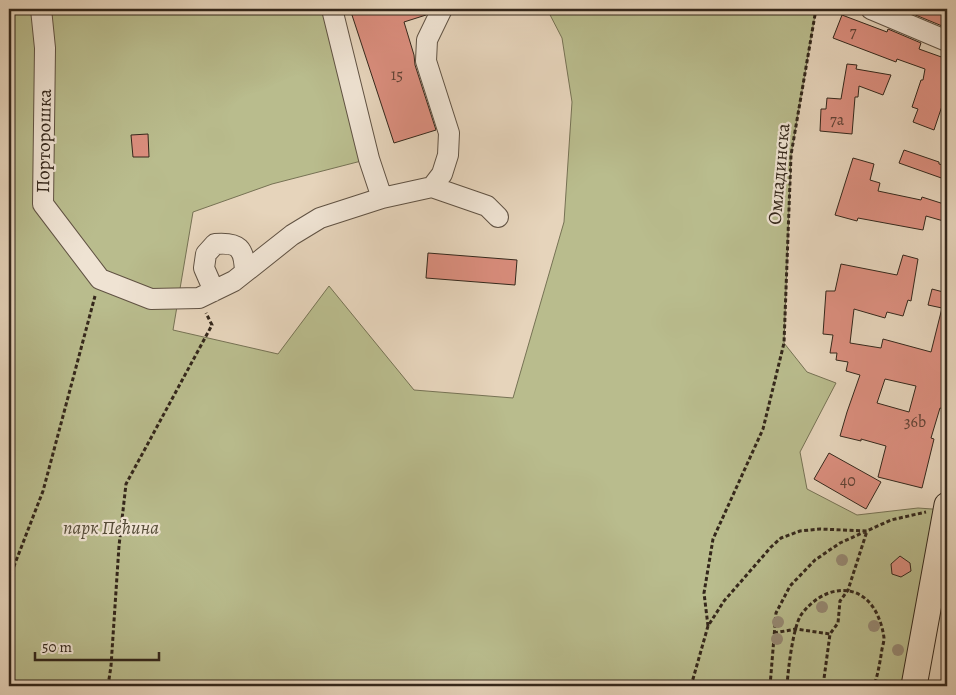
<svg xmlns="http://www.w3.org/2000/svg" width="956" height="695" font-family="Alegreya,serif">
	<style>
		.green { fill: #b9bc8d; stroke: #767254 }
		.building { fill: #db8e7e; stroke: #34271b; fill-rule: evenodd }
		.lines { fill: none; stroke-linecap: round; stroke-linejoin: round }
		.minor-casing { stroke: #605243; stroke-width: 22 }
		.major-casing { stroke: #34271b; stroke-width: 27 }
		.path { stroke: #34271b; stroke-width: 3; stroke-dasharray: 4 2.5; stroke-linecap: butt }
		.minor { stroke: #efe3d3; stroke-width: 20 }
		.major { stroke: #e6d4bb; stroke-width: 25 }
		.tree { fill: #968973 }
		.labels { text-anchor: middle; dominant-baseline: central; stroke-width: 4.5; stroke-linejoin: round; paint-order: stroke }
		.number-label { font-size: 16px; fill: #5e4134 }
		.street-label { font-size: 19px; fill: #34271b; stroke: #efe3d3 }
		.park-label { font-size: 19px; font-style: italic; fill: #554c38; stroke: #efe3d3 }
	</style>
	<rect width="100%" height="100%" fill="#e6d4bb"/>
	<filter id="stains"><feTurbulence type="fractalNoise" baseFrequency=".004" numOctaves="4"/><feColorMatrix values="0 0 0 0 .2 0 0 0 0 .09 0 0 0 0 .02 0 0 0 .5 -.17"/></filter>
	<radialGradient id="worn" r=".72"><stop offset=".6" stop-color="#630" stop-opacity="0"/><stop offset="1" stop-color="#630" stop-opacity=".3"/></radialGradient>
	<path class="green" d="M9,9H332L369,159L272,184L193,212L173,330L278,354L329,286L414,390L513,398L564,222L572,102L562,38L547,9H816L791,155L784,343L807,372L836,383L800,452L807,489L857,515L918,508L946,510L914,686H9Z"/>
	<path class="building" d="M350,9H429L426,15L404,22L414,55L415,65L436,130L394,143Z
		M901,9H947V28Z
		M842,15L887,32L888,29L921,43L919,49L947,59V91L934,130L913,122L918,109L912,107L921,80H923L925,69L897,59L896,62L833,38Z
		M847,64L857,65L856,69L891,75L883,95L859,86L858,97H855L852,134L820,131L821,109H826L827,98L841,99Z
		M148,134L149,157H133L131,135Z
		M904,150L939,162V164L947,166V180L899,163Z
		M853,158L874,164L870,180L880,183L878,191L921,200L922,197L947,205V222L926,216L923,230L858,218L857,221L835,215Z
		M428,253L517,260L515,285L426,278Z
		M903,255L918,259L911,301L908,300L903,316L887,312L885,318L854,309L850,343L881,348L883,339L931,352L942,308L928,305L932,289L947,293V398L945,409L940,408L931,438L934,439L922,488L878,477L886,446L861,439V441L840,436L847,412L860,375L846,371L848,362L836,360L837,353H830L833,335L823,334L826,291H835L841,264L897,275ZM885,379L916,386L909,412L877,403Z
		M829,453L881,482L866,509L814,479Z
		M900,556L910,563L911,571L901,577L892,574L891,564Z"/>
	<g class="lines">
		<g class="minor-casing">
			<path id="minor" d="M41,9L45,48L43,204L100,279L151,299L199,298L234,281L292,235L320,218L382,198L432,187L442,174L448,155L449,133L426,61L427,40L442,9
				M332,9L369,159L382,198
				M871,9L947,41
				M432,187L487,206L498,217
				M214,291L204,268L206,254L215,244C239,242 244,248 245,272"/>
		</g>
		<g class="major-casing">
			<path id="major" d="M914,686L947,505"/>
		</g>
		<path class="path" d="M9,579L43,491L95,296
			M708,626L704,593L713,539L763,429L784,343L791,155L816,9
			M774,633L796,629L830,634
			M770,682L793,686
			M108,686L111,666L119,546L126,484L212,325L206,313
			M691,686L708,626L724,601L771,547L781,538L800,531L820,529L867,531L848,590L840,601L838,623L830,634L823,686
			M770,686L776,613L790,586L815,560L840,543L891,520L926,512
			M787,686C788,670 793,627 801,615C821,587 858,579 876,612C880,620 883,629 884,638C884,641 883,645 882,649C880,662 878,674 874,686"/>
		<use href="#minor" class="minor"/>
		<use href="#major" class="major"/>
	</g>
	<g class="tree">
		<circle cx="842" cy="560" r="6"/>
		<circle cx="822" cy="607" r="6"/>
		<circle cx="778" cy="622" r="6"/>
		<circle cx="874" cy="626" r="6"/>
		<circle cx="777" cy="639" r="6"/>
		<circle cx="898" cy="650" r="6"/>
	</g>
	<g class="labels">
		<g class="number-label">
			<text x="853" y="32">7</text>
			<text x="397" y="75">15</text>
			<text x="837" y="120">7a</text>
			<text x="915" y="422">36b</text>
			<text x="848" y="481">40</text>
		</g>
		<g class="street-label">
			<text transform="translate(44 141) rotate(-89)">Порторошка</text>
			<text transform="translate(779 174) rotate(-85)">Омладинска</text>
		</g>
		<g class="park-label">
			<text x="111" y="528">парк Пећина</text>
		</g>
	</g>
	<rect width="956" height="695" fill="none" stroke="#e6d4bb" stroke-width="30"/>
	<rect x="10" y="10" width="936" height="675" fill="none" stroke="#34271b" stroke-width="2.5"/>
	<rect x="15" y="15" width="926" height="665" fill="none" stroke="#34271b"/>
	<path d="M35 652v8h124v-8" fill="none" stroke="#34271b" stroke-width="2.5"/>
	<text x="42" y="652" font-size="15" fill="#34271b" stroke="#efe3d3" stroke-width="4" paint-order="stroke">50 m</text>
	<rect width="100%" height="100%" filter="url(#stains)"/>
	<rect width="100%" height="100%" fill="url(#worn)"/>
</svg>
